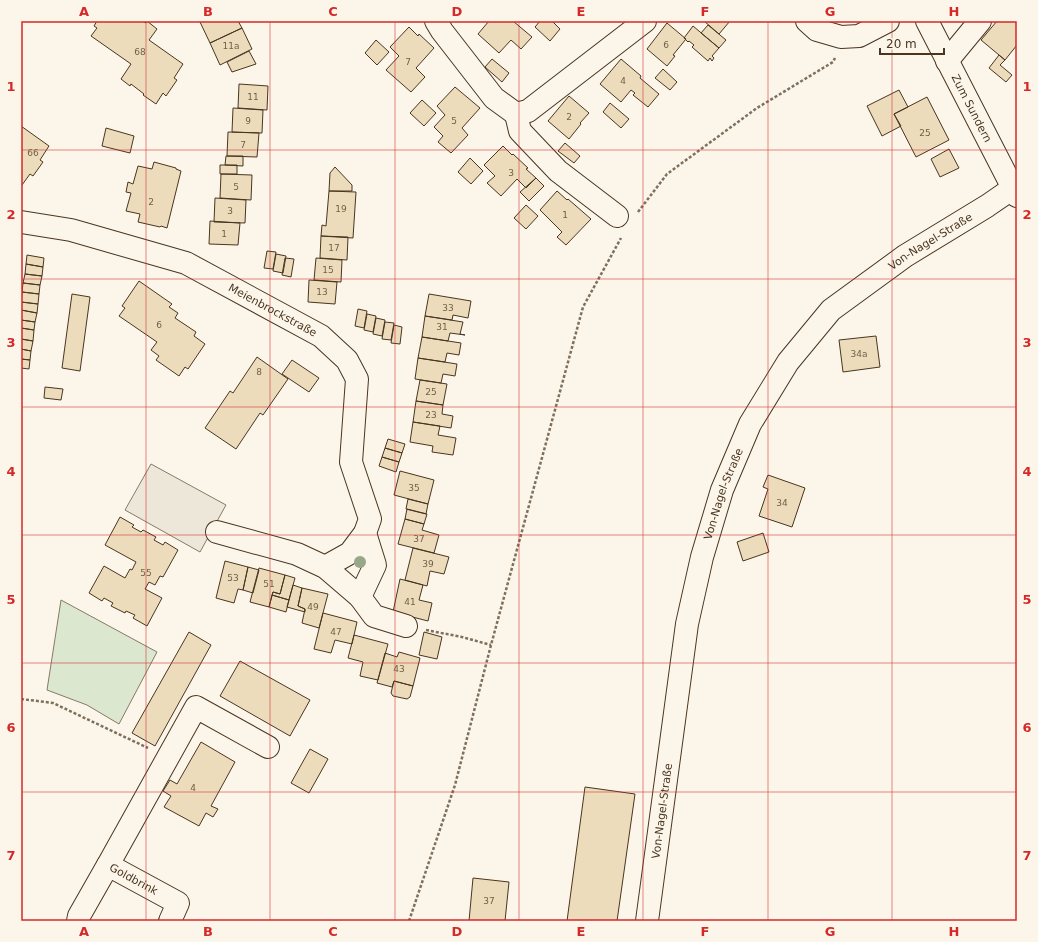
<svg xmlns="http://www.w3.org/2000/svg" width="1038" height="942" font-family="'DejaVu Sans',sans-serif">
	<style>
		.green { fill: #dce7d0; stroke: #887966 }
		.parking { fill: #ede7d9; stroke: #887966 }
		.building { fill: #ecdcbc; stroke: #4a3520 }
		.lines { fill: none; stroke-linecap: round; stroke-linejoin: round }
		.minor-casing { stroke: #4a3520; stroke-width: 24 }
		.path { stroke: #7f6f5c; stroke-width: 2.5; stroke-dasharray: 3 2; stroke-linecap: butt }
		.minor { stroke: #fbf6e9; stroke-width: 22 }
		.tree { fill: #96a887 }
		.grid { fill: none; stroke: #d62828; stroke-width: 1; stroke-opacity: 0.55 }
		.labels { text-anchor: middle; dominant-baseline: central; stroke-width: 3; stroke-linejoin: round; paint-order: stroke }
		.number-label { font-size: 9px; fill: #725f47 }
		.street-label { font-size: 11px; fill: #4a3520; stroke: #fbf6e9 }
		.neatline { fill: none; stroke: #d62828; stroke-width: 1.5 }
		.grid-label { font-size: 13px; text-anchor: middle; font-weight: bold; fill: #d62828 }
	</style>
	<rect width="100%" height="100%" fill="#fbf6e9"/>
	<path class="green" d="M61,600L157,652L119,724L87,705L47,690Z"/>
	<path class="parking" d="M151,464L226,505L200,552L125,510Z"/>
	<path class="building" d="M97,21H143L146,23L147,21L157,29L149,40L183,64L174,78L177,80L166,96L163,93L156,104L143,95L144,94L131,84L130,86L121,79L131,64L91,36L97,28L94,26Z
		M201,21H238L242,28L210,43L200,22Z
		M489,21H513L532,37L521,49L511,40L499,53L478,34Z
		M540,21H552L560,29L550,41L535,27Z
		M704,21H730L719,34Z
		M997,21H1017V45L1005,60L981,40Z
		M667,23L686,39L673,55L675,56L667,66L647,49Z
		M708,25L726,40L719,48L701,33Z
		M693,26L719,48L712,56L714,58L712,61L710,58L708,61L692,47L694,45L689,41L688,42L684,38Z
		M409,27L418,36L419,34L434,48L416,68L425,77L411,92L386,70L399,56L390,47Z
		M242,28L252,49L220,65L210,43Z
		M376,40L389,52L377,65L365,53Z
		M249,51L256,64L232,72L227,62Z
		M999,55L1005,60L1000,65L1012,75L1006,82L989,68Z
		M492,59L509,73L502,82L485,67Z
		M621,59L641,76L640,78L659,94L648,107L633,95L635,93L631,90L621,102L600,84Z
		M663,69L677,82L670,90L655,78Z
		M239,84L268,86L267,110L238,108Z
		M455,87L480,108L462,128L468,135L451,153L438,142L443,136L434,127L445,115L437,106Z
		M899,90L908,107L894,114L901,126L882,136L867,106Z
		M569,96L589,113L580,123L581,124L569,139L548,121Z
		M927,97L949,140L916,157L894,114Z
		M422,100L436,113L424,126L410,113Z
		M610,103L629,119L621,128L603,112Z
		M233,108L263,110L262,133L232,132Z
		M21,126L49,146L40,160L43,162L33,176L30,174L22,185H21Z
		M106,128L134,136L130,153L102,146Z
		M228,132L259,133L257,157L227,156Z
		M565,143L580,156L574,163L558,151Z
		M503,146L512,155L513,154L528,168L526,169L536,178L526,188L517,179L501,196L487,183L495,176L484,165Z
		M949,149L959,168L940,177L931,159Z
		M226,156H243V166L225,165Z
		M470,158L483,171L471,184L458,172Z
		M154,162L176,168V169L181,171L167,228L161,226L160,227L138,222L140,214L126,211L131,193L126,192L128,182L133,184L138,166L152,169Z
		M220,165H237V174H220Z
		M335,167L352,185V191H329L330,173Z
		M221,174L252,175L251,200L220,198Z
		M536,178L544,186L529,201L520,192Z
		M329,191L356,192L353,238L321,236L322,225L326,226Z
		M557,191L567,200L568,199L591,219L566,245L557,237L562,232L540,210Z
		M215,198L246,200L245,223L214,222Z
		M526,205L538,216L526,229L514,218Z
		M210,221L240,223L238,245L209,244Z
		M321,236L348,237L347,260L320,258Z
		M267,251L276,252L273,269L264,268Z
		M276,254L286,256L283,273L273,271Z
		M27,255L44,258L43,267L26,264Z
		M285,258L294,259L291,277L282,275Z
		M316,258L342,260L341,282L314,280Z
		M26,264L43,267L42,276L25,274Z
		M25,274L42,276L40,285L23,283Z
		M309,280L337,282L335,304L308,302Z
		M139,281L172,304L169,307L178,313L175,318L196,332L194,336L205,344L188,369L185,367L179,376L156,360L159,356L151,350L157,342L119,316L125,308L122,306Z
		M23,283L40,285L39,294L22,292Z
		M22,292L39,294L38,304L21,302Z
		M72,294L90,297L80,371L62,368Z
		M429,294L471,301L468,318L453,315L452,320L425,316Z
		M21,302L38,304L37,313L21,310Z
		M358,309L367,311L364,328L355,326Z
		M21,310L37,313L35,322L21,320Z
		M367,314L376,316L373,332L364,330Z
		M425,316L463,322L460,334L465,335L450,333L448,341L422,337Z
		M376,318L385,320L382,336L373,334Z
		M21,320L35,322L34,330L21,328Z
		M385,322L394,323L391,340L382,339Z
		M394,325L402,327L400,344L391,343Z
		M21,328L34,330L33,341L21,339Z
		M876,336L880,367L843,372L839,340Z
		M422,337L461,343L459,355L447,353L445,362L418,358Z
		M21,339L33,341L31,351L21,349Z
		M21,349L31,351L30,360L21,359Z
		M257,357L288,379L263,415L260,413L236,449L205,428L230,391L233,393Z
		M418,358L457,364L455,376L443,374L441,383L415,379Z
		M21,359L30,360L29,369L21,368Z
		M292,360L319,378L309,392L282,374Z
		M420,380L447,384L443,405L416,401Z
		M45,387L63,389L61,400L44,398Z
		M416,401L443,405L442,414L453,416L451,428L413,422Z
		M413,422L440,426L438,435L456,438L453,455L432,452L433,446L410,442Z
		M388,439L405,444L402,453L385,448Z
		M385,448L402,453L399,462L382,457Z
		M382,457L399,462L396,472L379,466Z
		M400,471L434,480L428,504L394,495Z
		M768,475L805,488L792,527L759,516L768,489L763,487Z
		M408,499L428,504L426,514L406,509Z
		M407,509L427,514L424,524L405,519Z
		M120,517L134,525L132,527L141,532L143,530L156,537L154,540L163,545L165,542L178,550L163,577L160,576L155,585L149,582L145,589L162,598L147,626L133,618L135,615L126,611L125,613L111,606L113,603L104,598L102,601L89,593L104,566L125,578L130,569L132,570L136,562L105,545Z
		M405,519L424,524L422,530L439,535L434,553L398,544Z
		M763,533L769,552L743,561L737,542Z
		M413,548L449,557L444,574L430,571L427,586L405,580Z
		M225,561L248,567L243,590L238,589L234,603L216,598Z
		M248,567L259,570L253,593L243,590Z
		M259,568L285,575L280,594L273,592L269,607L250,602Z
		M285,575L295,578L289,600L272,595L273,592L280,594Z
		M400,579L423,585L419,600L432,603L428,621L393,612Z
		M293,585L302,588L298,606L305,609V612L287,607Z
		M302,588L328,594L319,628L302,623L305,609L298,606Z
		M272,595L289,600L286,612L269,607Z
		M323,613L357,622L352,644L335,640L331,653L314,649Z
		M189,632L211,645L155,746L132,733Z
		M424,632L442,637L437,659L419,655Z
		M354,635L388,644L378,680L360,676L363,662L348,658Z
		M399,652L420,658L413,686L394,681L392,687L377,683L385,653L397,657Z
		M240,661L310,700L290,736L220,696Z
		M394,681L413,686L410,697L407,699L393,696L391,693Z
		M201,742L235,762L211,806L218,809L213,817L206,813L199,826L164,807L171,796L163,791L170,780L177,784Z
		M310,749L328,759L309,793L291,783Z
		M585,787L635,794L617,921H567Z
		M473,878L509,882L505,921H469Z"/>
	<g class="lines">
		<g class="minor-casing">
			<g id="minor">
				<path d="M436,21L442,31L494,98L516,114L528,111L645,21"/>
				<path d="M807,21L817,30L841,37L859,36L888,21"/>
				<path id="s1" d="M927,21L1017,196"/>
				<path d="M947,61L980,21"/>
				<path d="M516,114L520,131L558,171L617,216"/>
				<path id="s2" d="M21,222L71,230L186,263L321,336L347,360L357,379L351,462L370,519L365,533L350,553L325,567"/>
				<path d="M217,532L297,554L325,567L360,597L374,616L406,626"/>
				<path d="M360,597L375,565L365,533"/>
				<path d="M108,865L196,707L268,747"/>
				<path id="s3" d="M78,921L79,916L108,865L178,903L170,921"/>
				<path id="s4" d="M647,921L687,624L702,557L722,490L750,424L788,362L831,310L905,256L987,206L1013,188"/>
			</g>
		</g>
		<path class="path" d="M638,212L667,174L757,108L833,62L835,58
			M426,630L462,637L491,645
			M21,699L53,703L148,748
			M409,921L455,785L491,645L583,307L621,238"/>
		<use href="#minor" class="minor"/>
	</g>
	<circle class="tree" cx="360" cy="562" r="6"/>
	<path class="grid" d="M146,21V921M270,21V921M395,21V921M519,21V921M643,21V921M768,21V921M892,21V921M21,150H1017M21,279H1017M21,407H1017M21,535H1017M21,663H1017M21,792H1017"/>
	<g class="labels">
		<g class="number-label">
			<text x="666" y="45">6</text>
			<text x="231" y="46">11a</text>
			<text x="140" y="52">68</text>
			<text x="408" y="62">7</text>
			<text x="623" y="81">4</text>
			<text x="253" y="97">11</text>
			<text x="569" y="117">2</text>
			<text x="248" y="121">9</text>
			<text x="454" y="121">5</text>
			<text x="925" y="133">25</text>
			<text x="243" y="145">7</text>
			<text x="33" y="153">66</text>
			<text x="511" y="173">3</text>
			<text x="236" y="187">5</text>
			<text x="151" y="202">2</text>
			<text x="341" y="209">19</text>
			<text x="230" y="211">3</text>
			<text x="565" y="215">1</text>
			<text x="224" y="234">1</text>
			<text x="334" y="248">17</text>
			<text x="328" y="270">15</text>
			<text x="322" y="292">13</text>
			<text x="448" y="308">33</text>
			<text x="159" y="325">6</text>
			<text x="442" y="327">31</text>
			<text x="859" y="354">34a</text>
			<text x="259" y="372">8</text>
			<text x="431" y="392">25</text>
			<text x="431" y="415">23</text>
			<text x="414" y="488">35</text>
			<text x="782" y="503">34</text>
			<text x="419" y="539">37</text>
			<text x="428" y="564">39</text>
			<text x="146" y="573">55</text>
			<text x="233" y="578">53</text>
			<text x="269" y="584">51</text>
			<text x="410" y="602">41</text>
			<text x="313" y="607">49</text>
			<text x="336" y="632">47</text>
			<text x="399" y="669">43</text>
			<text x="193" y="788">4</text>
			<text x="489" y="901">37</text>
		</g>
		<g class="street-label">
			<text stroke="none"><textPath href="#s1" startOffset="98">Zum Sundern</textPath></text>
			<text stroke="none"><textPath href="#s4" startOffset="771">Von-Nagel-Straße</textPath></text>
			<text stroke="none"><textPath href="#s2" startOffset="269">Meienbrockstraße</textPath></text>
			<text stroke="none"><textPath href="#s4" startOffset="435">Von-Nagel-Straße</textPath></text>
			<text stroke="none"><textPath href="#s4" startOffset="111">Von-Nagel-Straße</textPath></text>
			<text stroke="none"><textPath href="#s3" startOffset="93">Goldbrink</textPath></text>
		</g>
	</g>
	<rect width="1038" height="942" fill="none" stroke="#fbf6e9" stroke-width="44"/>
	<path d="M880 48v6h64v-6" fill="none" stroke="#4a3520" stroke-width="2"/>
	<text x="886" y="48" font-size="12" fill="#4a3520" stroke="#fbf6e9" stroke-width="3" paint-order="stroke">20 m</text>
	<rect x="22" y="22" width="994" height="898" class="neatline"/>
	<g class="grid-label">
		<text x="84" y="16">A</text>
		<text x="208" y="16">B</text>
		<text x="333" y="16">C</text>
		<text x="457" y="16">D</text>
		<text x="581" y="16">E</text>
		<text x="705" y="16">F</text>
		<text x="830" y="16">G</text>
		<text x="954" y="16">H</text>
		<text x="11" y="91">1</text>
		<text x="1027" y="91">1</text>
		<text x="11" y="219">2</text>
		<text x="1027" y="219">2</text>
		<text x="11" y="347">3</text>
		<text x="1027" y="347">3</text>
		<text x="11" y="476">4</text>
		<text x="1027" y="476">4</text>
		<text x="11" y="604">5</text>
		<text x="1027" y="604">5</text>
		<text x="11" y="732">6</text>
		<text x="1027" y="732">6</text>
		<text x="11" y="860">7</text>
		<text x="1027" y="860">7</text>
		<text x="84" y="936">A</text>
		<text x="208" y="936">B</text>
		<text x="333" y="936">C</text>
		<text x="457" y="936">D</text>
		<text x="581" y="936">E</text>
		<text x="705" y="936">F</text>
		<text x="830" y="936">G</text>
		<text x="954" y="936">H</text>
	</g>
</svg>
